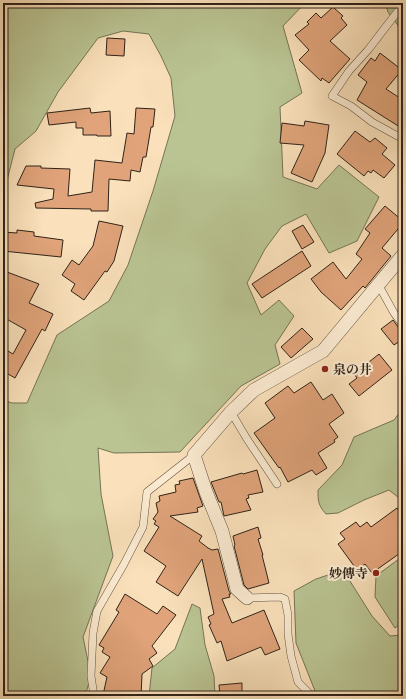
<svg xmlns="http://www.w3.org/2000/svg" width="406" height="699" font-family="'IM FELL French Canon','Noto Serif JP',serif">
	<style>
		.green { fill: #bac493; stroke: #747456 }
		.building { fill: #e0a37a; stroke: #2f2319 }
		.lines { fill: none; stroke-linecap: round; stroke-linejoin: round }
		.lane-casing { stroke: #625242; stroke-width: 8 }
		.street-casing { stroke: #625242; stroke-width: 14 }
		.lane { stroke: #fcecd3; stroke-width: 7 }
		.street { stroke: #fcecd3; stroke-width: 13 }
		.poi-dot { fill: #8f2418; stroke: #fcecd3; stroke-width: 1.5 }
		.labels { text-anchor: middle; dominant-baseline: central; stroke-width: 4; stroke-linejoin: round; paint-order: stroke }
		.poi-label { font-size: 13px; font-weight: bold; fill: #2f2319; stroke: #fcecd3; text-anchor: start }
	</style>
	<rect width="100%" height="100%" fill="#fae1bb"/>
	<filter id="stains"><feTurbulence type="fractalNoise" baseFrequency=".005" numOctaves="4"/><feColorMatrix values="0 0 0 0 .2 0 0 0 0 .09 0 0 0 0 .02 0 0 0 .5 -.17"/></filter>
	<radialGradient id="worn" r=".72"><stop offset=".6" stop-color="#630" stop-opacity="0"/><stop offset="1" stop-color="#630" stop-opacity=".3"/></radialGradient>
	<path class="green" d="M3,3H305L283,26L302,93L280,107L283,177L317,189L339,165L379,197L357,241L329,253L306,214L282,226L265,249L247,283L261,315L279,300L294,316L275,345L280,364L241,386L180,452L114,453L98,448L101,494L113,556L83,637L91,676L85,696H3V400L12,403H27L57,335L109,301L128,265L153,191L175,116L171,78L161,56L149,34L123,31L98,38L58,92L36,131L15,149L3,196Z
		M385,3H403V32L388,12Z
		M403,408V501L389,490L364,500L338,513L326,514C318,505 318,501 318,490L342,465L354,437L394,420Z
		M403,556V622L395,628L375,597L376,576Z
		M343,570L372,616L390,636L403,635V696H317L296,643L294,591L316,579Z
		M192,604L200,608L205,645L214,676L215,696H149L152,668L175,649Z"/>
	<path class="building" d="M333,7L343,16L341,18L347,25L330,41L350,59L329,83L322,78L321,81L299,60L309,50L295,35L309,24L307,22L316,13L321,18Z
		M107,38L125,39L124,56L106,55Z
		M380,53L402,70L386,89L403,100V129L357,100L367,82L358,75L371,58L375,61Z
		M90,108L91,113L110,111L111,136H97V135H83V128H76V122L49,125L47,113Z
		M136,108L155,109L153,127H151L146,157H143L140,172L131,170L130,181L109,179L108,211H91V209L36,208L35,203L53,199L54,189L17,185L26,166H41V168L70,169L68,196L92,192L95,160L122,163L127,133L134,134Z
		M305,121L329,125L325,153L312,182L291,173L304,145L280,143L282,123L304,126Z
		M355,131L370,142L375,138L387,148L382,154L395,165L384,178L373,170L371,173L368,171L364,176L337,154Z
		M385,206L403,221V223L382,248L391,256L365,288L363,286L341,310L321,292L311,279L333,262L346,279L362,259L356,254L370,233L365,229Z
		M99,221L123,226L114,261L107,272L105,271L84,300L71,291L75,284L62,275L72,260L79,265L93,246Z
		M303,225L314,242L302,249L292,231Z
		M17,230L34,232V236L63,240L61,257L3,251V232L17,233Z
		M302,251L311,266L262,298L252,284Z
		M7,272L39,284L29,303L53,314L45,331L42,329L15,378L3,371V348L13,354L26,330L3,317V281Z
		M393,320L403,334V339L394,345L381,329Z
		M302,328L313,339L291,358L281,347Z
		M379,354L392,370L359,396L349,384L357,378L354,374Z
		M311,382L323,400L332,394L344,413L329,424L338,437L334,440L335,442L318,453L327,468L316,475L312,470L288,482L280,467L279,468L254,433L275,418L265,403L288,386L294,393Z
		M257,470L263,492L248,495L249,498L246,499L251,510L224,516L221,502H219L211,482L242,473L243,474Z
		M193,478L203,506L197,508L198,512L170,516L202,536L199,541L208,548L212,550L218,549L229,591L231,594H229L230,597L222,599L232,623L264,610L280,649L265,655L261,647L227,661L221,641L217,643L209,625L211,624L208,617L214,614L202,559L178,596L156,582L166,566L144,551L159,527L154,524L156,521L153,519L158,512L156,503L160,501L159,496L176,492L175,485L180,484L179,481Z
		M397,508L403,517V551L372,573L365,564L357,570L338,544L345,539L340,533L356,522L360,527L367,522L371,527Z
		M258,527L261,538L258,539L263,555H262L269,583L248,589L244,585L234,546L235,545L233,536Z
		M125,594L157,614L163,606L176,615L152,646L157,653L149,659L153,666L142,674L141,696L103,695L107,677L100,673L110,657L102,652L104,648L99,645L119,612L116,610Z
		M242,683V696H220L219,685Z"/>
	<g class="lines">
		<g class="lane-casing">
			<path id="lane" d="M398,11L368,50L349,71L332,96L351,106L372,122L403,139
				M378,284L394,313L403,325
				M231,412L247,439L277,484
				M247,598L280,597L285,599L288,615V634L291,656L298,682L312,696
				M94,696L91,676L93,633L97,611L124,564L143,527L147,492L194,455"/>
		</g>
		<g class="street-casing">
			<path id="street" d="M247,598L237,589L222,531L206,492L194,455L231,412L254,390L323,351L403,255"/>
		</g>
		<use href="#lane" class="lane"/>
		<use href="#street" class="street"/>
	</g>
	<g class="poi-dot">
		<circle cx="325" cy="369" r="4"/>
		<circle cx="376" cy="573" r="4"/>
	</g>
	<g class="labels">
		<g class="poi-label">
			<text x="333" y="369">泉の井</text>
			<text x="368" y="573" text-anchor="end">妙傳寺</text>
		</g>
	</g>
	<rect width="406" height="699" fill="none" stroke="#fae1bb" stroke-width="16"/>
	<rect x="4" y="4" width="398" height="691" fill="none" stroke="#2f2319" stroke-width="2"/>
	<rect x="8" y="8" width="390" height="683" fill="none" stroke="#2f2319"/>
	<rect width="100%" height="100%" filter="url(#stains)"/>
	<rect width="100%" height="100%" fill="url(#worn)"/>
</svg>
